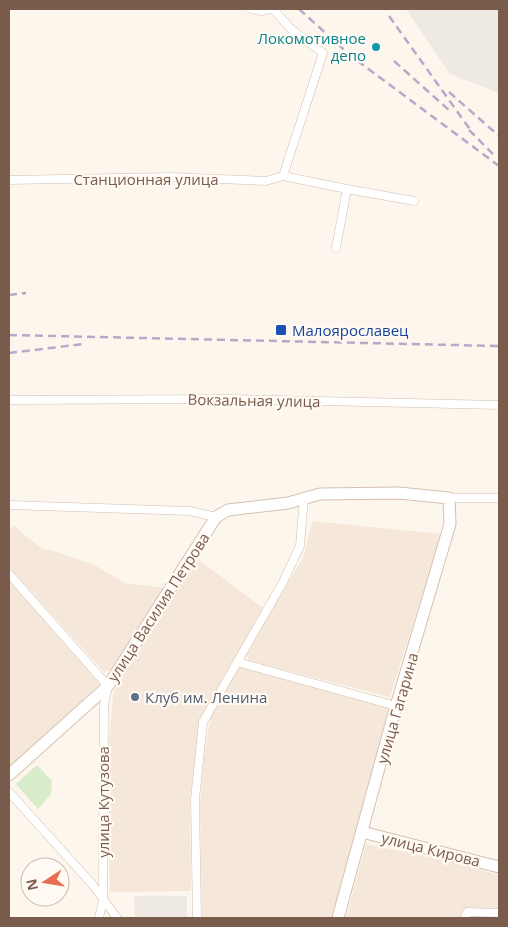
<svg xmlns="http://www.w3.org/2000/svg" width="508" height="927" font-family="'Open Sans',sans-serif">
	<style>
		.residential { fill: #f5e8da }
		.industrial { fill: #efe9e4 }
		.green { fill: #d8ecc9 }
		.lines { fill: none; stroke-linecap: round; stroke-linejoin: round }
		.minor-casing { stroke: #d1beb0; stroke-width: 9 }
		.secondary-casing { stroke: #d6c0b0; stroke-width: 13 }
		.minor { stroke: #fff; stroke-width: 8 }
		.secondary { stroke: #fff; stroke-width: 11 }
		.rail { stroke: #b9a8c9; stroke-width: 2.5; stroke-dasharray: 8 5; stroke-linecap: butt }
		.culture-dot { fill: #0f9aa8; stroke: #fffaf3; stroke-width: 2 }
		.transit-dot { fill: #1a4fb4; stroke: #fffaf3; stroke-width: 2 }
		.service-dot { fill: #5c6f8a; stroke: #fffaf3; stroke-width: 2 }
		.labels { text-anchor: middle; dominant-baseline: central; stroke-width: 4.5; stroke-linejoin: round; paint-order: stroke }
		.culture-label { font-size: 15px; fill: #0d838f; stroke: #fffaf3; text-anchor: end }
		.street-label { font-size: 15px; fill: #7a5c4d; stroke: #fffaf3 }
		.transit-label { font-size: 15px; fill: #164399; stroke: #fffaf3; text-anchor: start }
		.service-label { font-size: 15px; fill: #4e5e75; stroke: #fffaf3; text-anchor: start }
	</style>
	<rect width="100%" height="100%" fill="#fdf6ec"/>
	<path class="residential" d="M312,521L441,534L390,697L249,661L246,654L304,556Z
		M14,526L41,548L61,553L96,566L125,583L164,588L112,670L104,672L9,567V531Z
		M198,559L264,609L212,697L201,722L190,798L191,891L110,892L108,755L113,695L122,673Z
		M9,580L100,684L9,767Z
		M241,667L384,703L392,711L332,918H202L200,807L204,756L211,715L236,668Z
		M366,844L448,861L499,875V918H346Z"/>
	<path class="industrial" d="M406,9H499V97L496,92L450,74Z
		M134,896H187V918H135Z"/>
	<path class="green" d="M37,765L52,781L51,794L38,809L16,784Z"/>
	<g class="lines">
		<g class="minor-casing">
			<path id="minor" d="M251,9L261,11L270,9
				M273,9L291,29L323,53L283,176
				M9,180L170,177L266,181L283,176L347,189L336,248
				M347,189L414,201
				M9,400L228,399L499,405
				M449,498H499
				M9,505L190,511L216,517
				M9,574L108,686L104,705L103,900L99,918
				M237,662L396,706
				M9,792L92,884L117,918
				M197,918L195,799L203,722L283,582L300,546L304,497
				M465,918L467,912L499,913"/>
		</g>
		<g class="secondary-casing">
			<path id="secondary" d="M9,775L108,686L216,517L228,510L288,503L320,494L399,493L449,498L450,524L396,706L338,918
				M362,832L499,867"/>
		</g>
		<use href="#minor" class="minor"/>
		<use href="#secondary" class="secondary"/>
		<path class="rail" d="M299,9L351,56L499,166
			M389,16L474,135
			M394,61L450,111
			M449,92L499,136
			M469,130L496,157
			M9,295L26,293
			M9,335L499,346
			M9,353L84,344"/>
	</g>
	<circle class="culture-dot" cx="376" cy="47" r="5"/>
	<rect class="transit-dot" x="275" y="324" width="12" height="12" rx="2.5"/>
	<circle class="service-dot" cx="135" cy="697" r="5"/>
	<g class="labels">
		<g class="culture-label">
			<text x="366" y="38">Локомотивное<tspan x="366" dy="17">депо</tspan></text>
		</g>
		<g class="street-label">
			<text x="146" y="179">Станционная улица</text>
			<text transform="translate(254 400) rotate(1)">Вокзальная улица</text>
			<text transform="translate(158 607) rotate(-57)">улица Василия Петрова</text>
			<text transform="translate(397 708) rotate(-74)">улица Гагарина</text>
			<text transform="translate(103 802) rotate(-90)">улица Кутузова</text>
			<text transform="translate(431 849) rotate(14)">улица Кирова</text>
		</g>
		<g class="transit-label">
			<text x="292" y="330">Малоярославец</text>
		</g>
		<g class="service-label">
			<text x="145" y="697">Клуб им. Ленина</text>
		</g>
	</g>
	<rect width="508" height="927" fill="none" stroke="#7a5c4d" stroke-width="20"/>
	<g transform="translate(45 882) rotate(258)"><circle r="24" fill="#fffaf3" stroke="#cabbb1"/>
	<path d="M0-4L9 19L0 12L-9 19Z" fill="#e76f51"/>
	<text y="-8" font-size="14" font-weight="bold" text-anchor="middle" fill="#7a5c4d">N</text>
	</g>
</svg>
